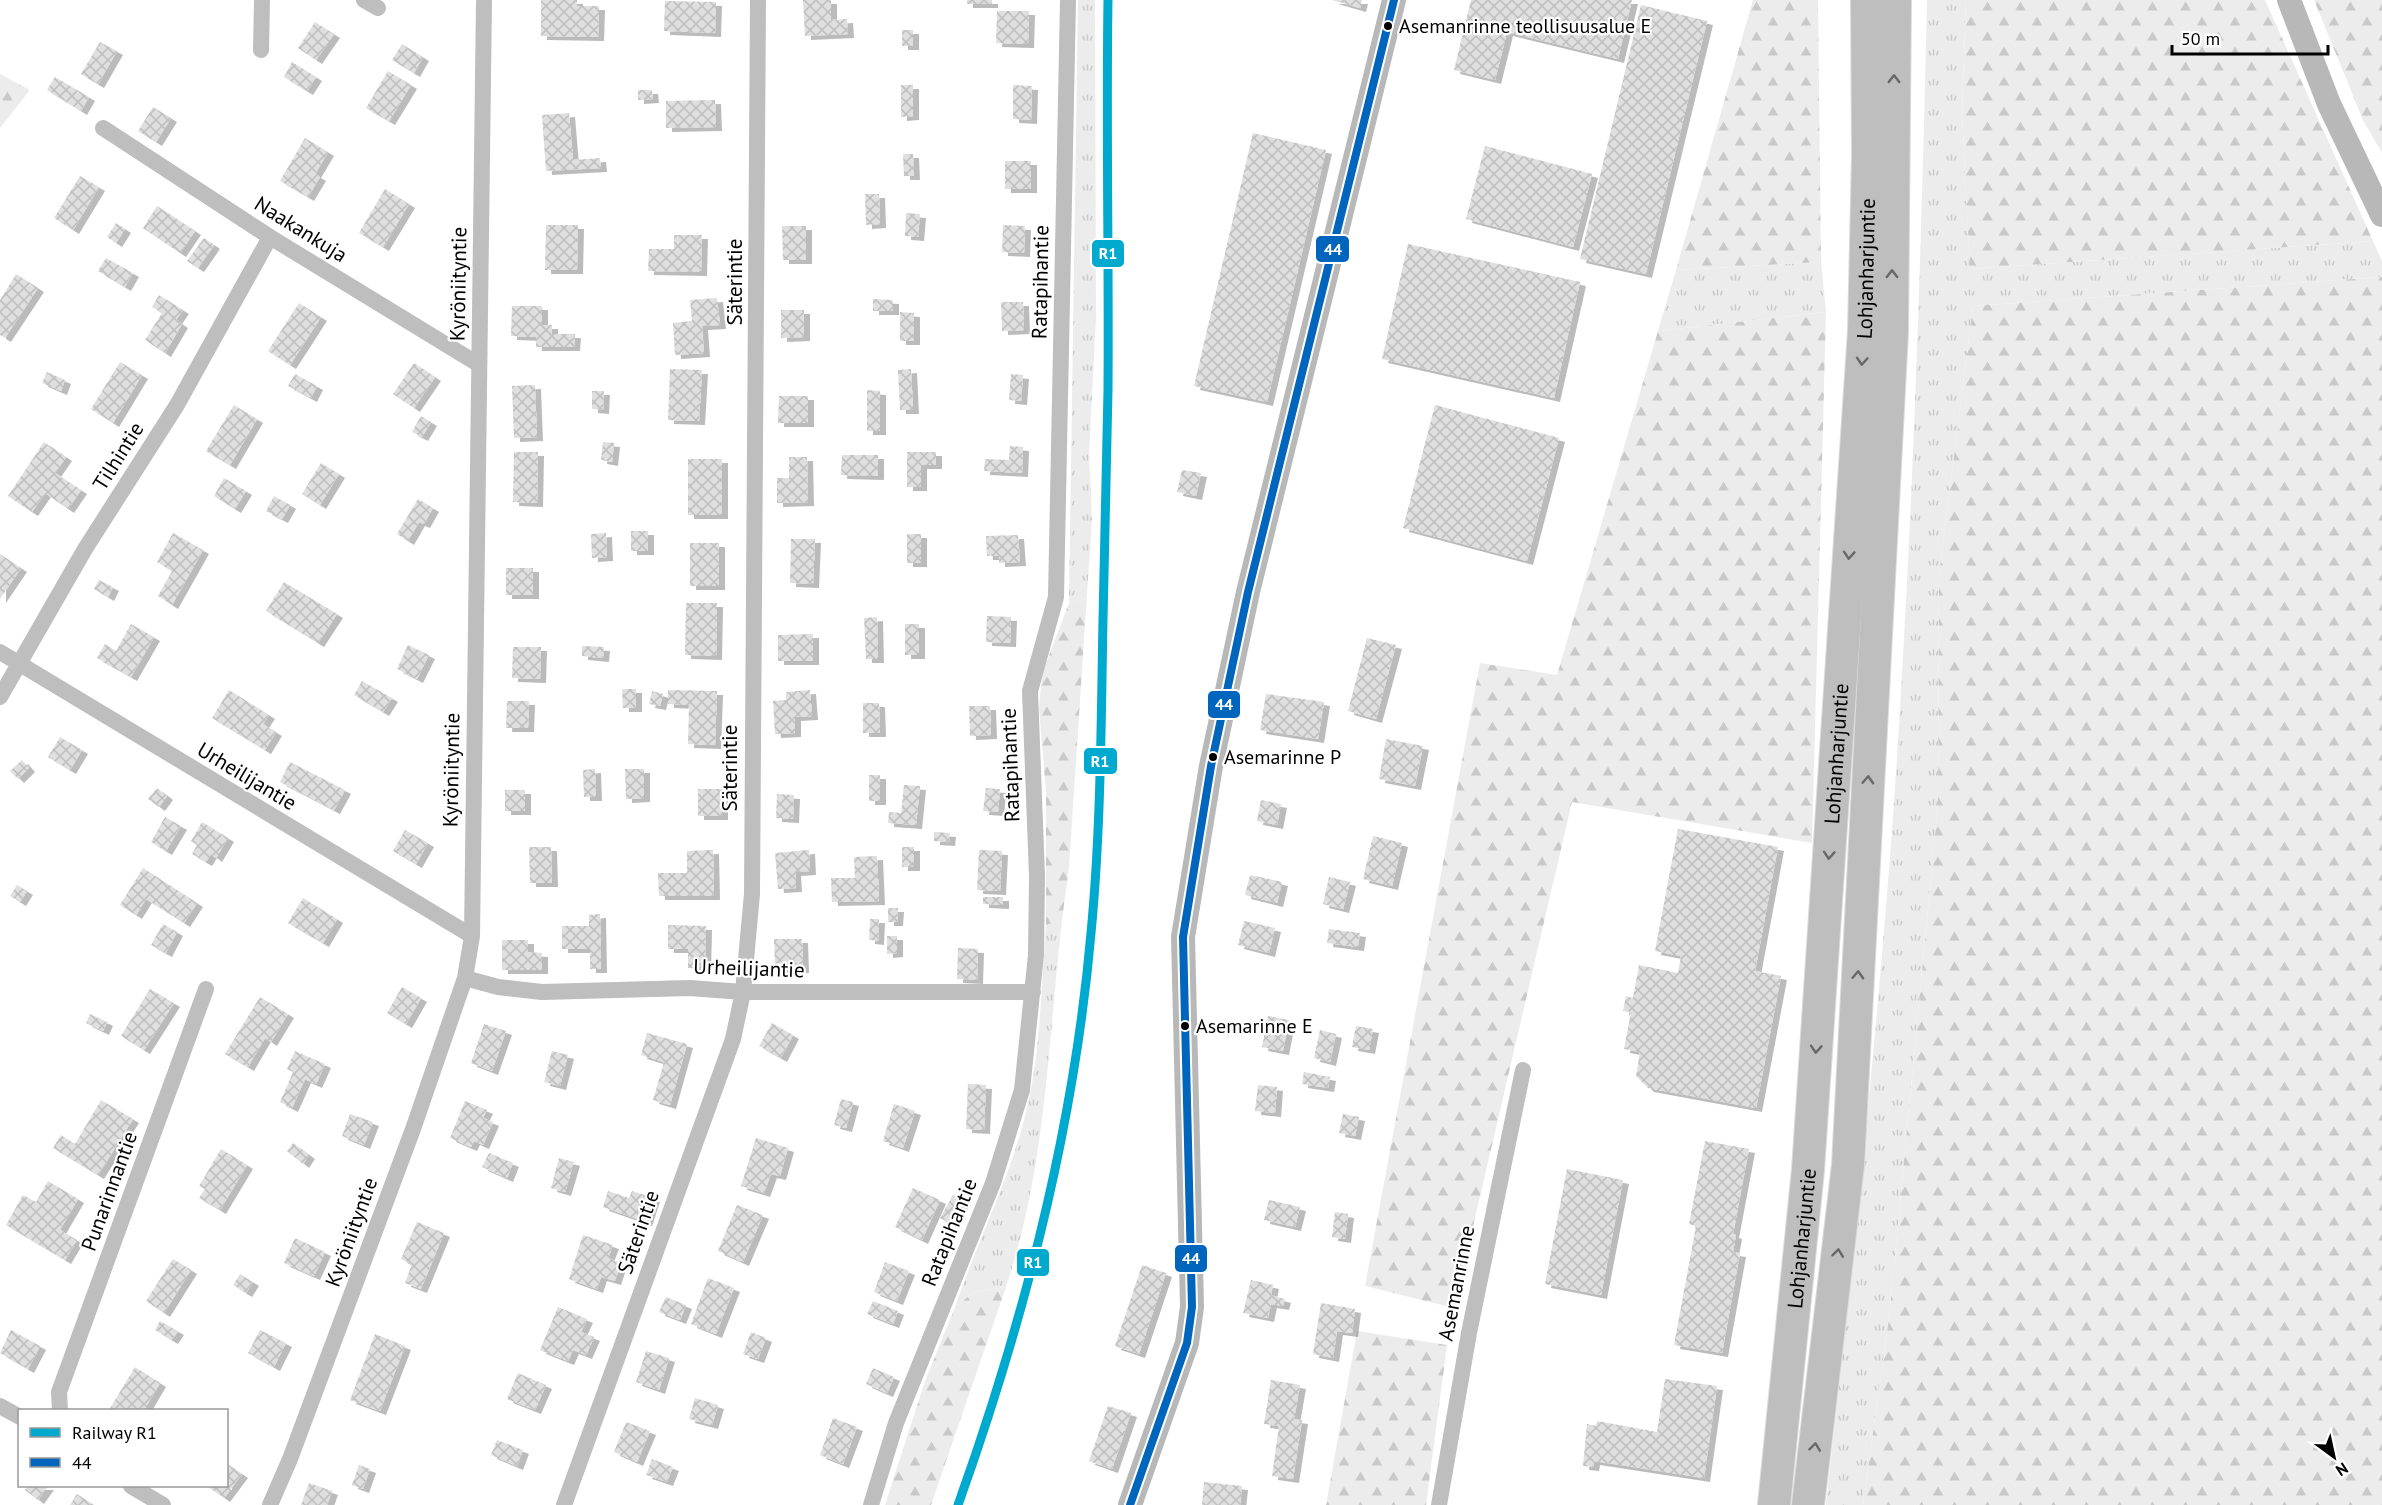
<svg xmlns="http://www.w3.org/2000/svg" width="2382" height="1505" font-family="'PT Sans',sans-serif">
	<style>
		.grass { fill: url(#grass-tufts) }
		.forest { fill: url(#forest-firs) }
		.building { fill: url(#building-cross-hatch); filter: url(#shadow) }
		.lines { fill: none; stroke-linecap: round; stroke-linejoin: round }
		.highway-casing { stroke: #dbdbdb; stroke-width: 34 }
		.street { stroke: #bebebe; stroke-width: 16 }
		.secondary { stroke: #b8b8b8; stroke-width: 24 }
		.highway { stroke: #bebebe; stroke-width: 32 }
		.bus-1-casing { stroke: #fff; stroke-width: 12 }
		.bus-1 { stroke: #0065bd; stroke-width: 8 }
		.rail-1-casing { stroke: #fff; stroke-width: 14 }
		.rail-1 { stroke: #00a9ce; stroke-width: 9 }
		.oneway { stroke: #686868 }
		.bus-dot { fill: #000; stroke: #fff; stroke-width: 2 }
		.labels { text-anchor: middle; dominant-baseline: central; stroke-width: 4.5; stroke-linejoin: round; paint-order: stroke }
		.bus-label { font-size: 20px; fill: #000; stroke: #fff; text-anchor: start }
		.street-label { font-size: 21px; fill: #000; stroke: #fff }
		.line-badge { stroke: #fff; stroke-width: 2 }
		.badge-label { font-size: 16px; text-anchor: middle; font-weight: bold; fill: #fff }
	</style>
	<defs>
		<pattern id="grass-tufts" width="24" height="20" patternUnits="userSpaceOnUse" patternTransform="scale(1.5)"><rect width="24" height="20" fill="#ececec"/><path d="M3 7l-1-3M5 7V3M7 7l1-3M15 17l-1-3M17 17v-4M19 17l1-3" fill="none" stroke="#c9c9c9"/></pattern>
		<pattern id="forest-firs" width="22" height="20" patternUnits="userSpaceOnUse" patternTransform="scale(1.5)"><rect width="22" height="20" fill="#ececec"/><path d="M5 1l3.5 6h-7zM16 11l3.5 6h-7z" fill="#c9c9c9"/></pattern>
		<pattern id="building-cross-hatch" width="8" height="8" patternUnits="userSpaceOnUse" patternTransform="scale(1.5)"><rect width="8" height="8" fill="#dfdfdf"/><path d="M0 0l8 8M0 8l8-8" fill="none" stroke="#bebebe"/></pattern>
		<filter id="shadow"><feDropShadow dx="6" dy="4" stdDeviation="0" flood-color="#0004"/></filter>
	</defs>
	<rect width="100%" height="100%" fill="#fff"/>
	<path class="grass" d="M1078,0H1095L1096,318L1089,455L1092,521L1087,594L1069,603Z
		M1927,0H1966L1962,113L1970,269L2373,241L2382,261V277L1973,306L1939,575L1938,804L1889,1318L1863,1505H1826C1856,1229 1887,952 1902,674C1915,450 1922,225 1927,0Z
		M1821,262L1826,312L1658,331L1676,270Z
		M1062,920C1048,1043 1046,1168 1006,1287L974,1292L955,1307C978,1240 1011,1177 1027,1108C1041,1049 1041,985 1046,925Z"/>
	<path class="forest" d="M1753,0H1818L1821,262L1676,270Z
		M1966,0H2265L2373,241L1970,269L1962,113Z
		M2314,0H2382V153L2363,120Z
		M0,74L30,90L0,128Z
		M2382,277V1505H1863L1889,1318L1938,804L1939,575L1973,306Z
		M1826,312L1812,843L1572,802L1454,1308L1365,1286L1480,663L1557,675L1658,331Z
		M1087,594L1069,867L1062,920L1046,925V792L1039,708L1042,674L1069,603Z
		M1006,1287L931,1505H885L925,1381L955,1307L974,1292Z
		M1357,1331L1447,1345L1426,1505H1326Z"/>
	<path class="building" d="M541,0H577V6H599L598,37L541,36Z
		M803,0H831V20L847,19L848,34L805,36Z
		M967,0H992V4H967Z
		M1332,0H1362L1360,8Z
		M1471,0H1632L1618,59L1507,32L1495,80L1454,70Z
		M665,1L716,2L715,33L664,31Z
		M1641,5L1707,21L1646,274L1580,259Z
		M997,11H1029L1028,44L996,43Z
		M315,22L334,34L316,60L298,48Z
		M902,30H913V46H902Z
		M100,42L117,51L98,84L81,74Z
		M402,44L423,57L414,73L392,60Z
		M292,62L316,77L307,91L284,77Z
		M388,71L411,85L389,121L366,108Z
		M55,77L89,97L81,111L47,90Z
		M901,85H913V116L901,117Z
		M1013,85L1032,86L1031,120L1013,119Z
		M638,90H652L653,99L638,100Z
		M715,100L716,127L666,128V101Z
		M153,107L171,118L156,142L138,131Z
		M569,113L573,160L600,158L601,168L546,171L542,115Z
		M1253,133L1326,150L1267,402L1194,386Z
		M305,138L328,152L315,174L320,177L308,197L280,181Z
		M1485,146L1592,174L1573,247L1466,219Z
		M903,154H913L914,176H904Z
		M1005,161H1031V189H1005Z
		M80,176L99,187L73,230L54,218Z
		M385,189L409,204L383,247L359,233Z
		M865,194H879L880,224L866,225Z
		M157,206L195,231L180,253L143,228Z
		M906,213L920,214L918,237L905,236Z
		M116,223L125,229L116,243L107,237Z
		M546,225H578L577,270H545Z
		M1003,225L1025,226L1024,253L1002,252Z
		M782,226H806V260H783Z
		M674,235H702L701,272L648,271L649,249H674Z
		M204,238L214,245L198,268L187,261Z
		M1408,244L1580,282L1554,398L1382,359Z
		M106,258L133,273L125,287L98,271Z
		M16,274L38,288L5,338L0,335V300Z
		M159,295L183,310L176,320L182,324L165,353L145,340L162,313L152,307Z
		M717,298L720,325L702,326L704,353L675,355L673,323L692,321L690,300Z
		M873,299L893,300V311H873Z
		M1001,302H1023L1024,330L1002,331Z
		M299,303L321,317L290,365L268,351Z
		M512,306H542V325H552V334H575L574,347H536V337L511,336Z
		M781,310H804V337L781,338Z
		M900,312L914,313V341H900Z
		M120,362L142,375L113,423L91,409Z
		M414,363L435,377L414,408L393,394Z
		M670,369L702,370L699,421L668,420Z
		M911,369L913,410H900L898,370Z
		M47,372L65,380L61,391L42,383Z
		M295,374L317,386L311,398L288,386Z
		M1011,374L1023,375L1021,401L1009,400Z
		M535,385L537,437L514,438L512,386Z
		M867,390L880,391V431H867Z
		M592,391H604L603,410L592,409Z
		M779,396H808V423H778Z
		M234,405L257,419L230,465L206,451Z
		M1435,405L1559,438L1527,561L1403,528Z
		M421,416L431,422L422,437L412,432Z
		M44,442L66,457L55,473L81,490L68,509L45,493L32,512L8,496Z
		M603,442L614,443L612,462L601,460Z
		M1010,446L1023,447L1022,473L984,471L985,459L1009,460Z
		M514,452H538L537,503L513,502Z
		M907,452H936V465H921V487H907Z
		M842,455H878V476L841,475Z
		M789,457H807L808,502L777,503V478H789Z
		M688,459H722V515H688Z
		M321,463L339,474L320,505L302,494Z
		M1182,470L1201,473L1196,496L1177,492Z
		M224,478L246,491L235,509L214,496Z
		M274,496L290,505L282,519L266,511Z
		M418,499L433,508L424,524L419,522L408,541L397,534Z
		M631,531H648V551H631Z
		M173,533L203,550L172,605L158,596L172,571L157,562Z
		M606,533L607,557L592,558L591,534Z
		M907,534H921V563H907Z
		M1018,535L1020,562L999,563V556H987L986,536Z
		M791,539H815L813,584L790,583Z
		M690,543H719V586H690Z
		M0,554L21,568L0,599Z
		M506,568H533V595H506Z
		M99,580L113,587L108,597L94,589Z
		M284,582L337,614L318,643L266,611Z
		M686,603H717L716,656L685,655Z
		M987,616L1011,617L1010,643L986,642Z
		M877,617L878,659H866L864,618Z
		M131,624L154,637L131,677L97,658L105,644L116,651Z
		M905,624H919V655H905Z
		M813,634V661H778V635Z
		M1367,638L1396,645L1376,719L1348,711Z
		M408,645L429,655L417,679L397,669Z
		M582,646L604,647L603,658L582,656Z
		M513,647H541L540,679L512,678Z
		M362,681L392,698L383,712L354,695Z
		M622,689H636V708H623Z
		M229,690L269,715L263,724L276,732L265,750L212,718Z
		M668,690L717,691L715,745L688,744L689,705L668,704Z
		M810,690L812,716L795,717V733L775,734L773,701L786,700V692Z
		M652,691L663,694L660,706L649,704Z
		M1266,694L1324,702L1318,739L1260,730Z
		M507,701H529L528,728H506Z
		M863,703H879L880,733H863Z
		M969,706H990L991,735L970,736Z
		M60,737L82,750L70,770L48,757Z
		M1386,739L1423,746L1415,786L1379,779Z
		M22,760L29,768L18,779L10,771Z
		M290,762L345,790L334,810L280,782Z
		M595,769L596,797H584L583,770Z
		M625,769H644V798L626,799Z
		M869,775H880V801H869Z
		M904,785L920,786L916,825L888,823L889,812L901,813Z
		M157,788L167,796L159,807L148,799Z
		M986,788L1000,789L998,812L983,811Z
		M698,789H722V816H698Z
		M505,790H525V811H505Z
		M777,794L794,795L793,819L776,818Z
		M1261,800L1281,804L1277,825L1257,821Z
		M165,817L181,826L166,851L151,842Z
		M202,822L228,838L216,858L211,854L206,862L192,854L197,845L191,841Z
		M1678,829L1778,847L1755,971L1781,976L1756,1108L1648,1088L1636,1076L1640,1052L1624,1049L1631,1012L1623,1011L1626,996L1633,998L1639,965L1678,973L1681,956L1655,951Z
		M405,830L428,843L416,864L393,851Z
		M934,832L950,833L949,842L934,841Z
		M1373,836L1402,843L1392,886L1363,879Z
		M529,847H551L552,883H530Z
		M902,847H914V867H902Z
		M713,850L714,896H659L658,873H687V851Z
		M809,850L810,871L795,872L796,888L778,889L775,853Z
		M979,850L1002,851L1000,891L977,890Z
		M877,856L879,901L832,902L831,878H855L854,857Z
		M143,868L197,903L184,923L146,899L136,915L120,905Z
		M1250,875L1282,882L1277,903L1245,895Z
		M1329,877L1350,882L1343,909L1323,904Z
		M17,885L27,891L20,902L10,896Z
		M983,897H1003V905L983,904Z
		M303,898L337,919L323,943L288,923Z
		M888,908H898L897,922H888Z
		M600,914L601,969H590V949H562V926H589V915Z
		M870,919H879L878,941L869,940Z
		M1244,921L1275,928L1269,953L1238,945Z
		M163,924L177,932L166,953L151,945Z
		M668,925L706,926L705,969L688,968V949H668Z
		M1329,929L1360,933L1358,947L1327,943Z
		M887,936H897V953L887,954Z
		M774,939H802L803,969H775Z
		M502,940H528V952L542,953V970H502Z
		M958,948L978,949L977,980L957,979Z
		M402,987L421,998L406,1024L387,1013Z
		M150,989L174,1003L144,1050L121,1036Z
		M260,997L288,1014L271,1042L265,1038L248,1067L225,1054Z
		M90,1014L107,1022L103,1031L86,1023Z
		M1268,1016L1289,1020L1283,1051L1262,1047Z
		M772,1023L793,1035L781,1058L759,1046Z
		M484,1024L506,1031L492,1071L471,1063Z
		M1356,1026L1373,1029L1369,1050L1352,1047Z
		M1320,1030L1336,1034L1330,1062L1314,1058Z
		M647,1033L687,1044L670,1105L653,1100L664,1062L641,1055Z
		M295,1051L325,1064L316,1084L305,1079L292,1108L280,1102L293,1072L287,1069Z
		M552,1051L568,1055L560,1086L544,1082Z
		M1304,1072L1330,1077L1328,1088L1302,1084Z
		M968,1084L986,1085L984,1130L966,1129Z
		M1258,1085L1277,1087L1275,1113L1255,1111Z
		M841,1099L853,1102L846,1128L834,1125Z
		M101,1100L133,1119L98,1175L53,1148L61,1135L75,1144Z
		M465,1101L487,1110L483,1118L493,1122L483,1145L474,1141L471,1147L450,1138Z
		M894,1104L915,1111L903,1148L883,1141Z
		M350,1114L373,1122L364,1145L342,1136Z
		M1343,1114L1359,1117L1355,1136L1339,1133Z
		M756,1138L788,1148L780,1176L771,1174L764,1193L741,1186Z
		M1705,1141L1749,1149L1733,1234L1736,1235L1733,1252L1740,1253L1722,1353L1674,1345L1696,1226L1689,1224Z
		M293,1143L309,1155L303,1164L287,1151Z
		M221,1149L247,1165L220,1210L199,1198L205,1189L199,1186Z
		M489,1153L513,1163L507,1178L482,1167Z
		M559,1158L574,1162L565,1192L551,1188Z
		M1567,1169L1623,1180L1601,1295L1545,1284Z
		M48,1181L78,1199L60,1230L77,1240L65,1260L6,1225L23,1195L36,1202Z
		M913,1188L940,1200L922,1240L895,1227Z
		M608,1191L629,1198L632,1191L654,1198L646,1222L603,1207Z
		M953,1195L964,1201L951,1224L940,1218Z
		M1269,1200L1300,1207L1295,1227L1264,1220Z
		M737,1205L763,1215L743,1262L718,1251Z
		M1335,1212L1348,1214L1345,1239L1332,1237Z
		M417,1222L444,1233L421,1289L405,1283L412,1264L401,1259Z
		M583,1235L613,1245L608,1258L621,1263L615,1281L601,1277L597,1289L569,1279Z
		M295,1238L325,1252L314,1276L284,1263Z
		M173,1259L191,1270L164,1313L146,1301Z
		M885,1262L909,1271L897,1301L874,1292Z
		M1142,1265L1166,1273L1139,1354L1115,1346Z
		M240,1274L253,1282L246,1293L233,1285Z
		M708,1278L734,1288L716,1334L691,1324Z
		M1251,1280L1273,1285L1271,1295L1285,1299L1283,1306L1271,1304L1268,1318L1243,1313Z
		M666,1297L686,1305L680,1320L659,1312Z
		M873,1301L898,1311L893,1324L867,1314Z
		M1321,1303L1355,1309L1352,1333L1337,1331L1333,1358L1313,1354Z
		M558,1307L587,1319L581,1332L594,1337L586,1355L573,1350L568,1361L540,1350Z
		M160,1321L178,1331L172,1340L155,1330Z
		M11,1330L40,1346L28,1369L0,1353Z
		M260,1330L286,1343L274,1367L248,1353Z
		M751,1332L766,1338L758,1359L743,1354Z
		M375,1334L405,1346L380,1411L350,1400Z
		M646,1351L669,1358L659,1390L636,1382Z
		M135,1367L160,1383L144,1410H109Z
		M873,1368L894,1377L887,1393L866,1384Z
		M518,1373L546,1385L535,1410L507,1399Z
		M1665,1379L1717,1386L1704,1478L1594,1461L1593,1467L1583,1466L1587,1424L1596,1426L1597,1421L1657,1432Z
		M1271,1380L1300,1385L1294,1419L1302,1420L1293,1479L1272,1476L1279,1426L1264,1424Z
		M695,1398L718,1405L712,1425L689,1419Z
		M1108,1406L1131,1413L1112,1469L1089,1461Z
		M833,1418L857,1427L843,1464L820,1455Z
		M626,1422L650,1431L637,1462L614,1452Z
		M497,1440L523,1450L517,1466L491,1455Z
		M652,1459L673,1467L667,1482L646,1475Z
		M226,1463L242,1474L224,1498L207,1486H226Z
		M359,1465L370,1469L363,1489L352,1485Z
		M1204,1482L1242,1486L1240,1505H1202Z
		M309,1483L332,1491L327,1505H301Z
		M28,1486H48L38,1500L25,1490Z
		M77,1494L94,1505H70Z"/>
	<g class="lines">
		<g class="highway-casing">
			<g id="highway">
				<path id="s1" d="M1774,1505L1808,1170L1864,331L1868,155L1867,0"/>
				<path d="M1808,1505L1848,1165L1892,332L1895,0"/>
			</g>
		</g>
		<path class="street" d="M364,0L378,8
			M261,50L262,0
			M103,128L270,237L478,364
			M0,652L472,936
			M0,697L85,549L177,405L270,237
			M465,978L498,987L542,992L690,988L743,992H1033
			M0,1406L20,1417
			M60,1410L59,1392L206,989
			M131,1486L163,1505
			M270,1505L290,1459L413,1129L465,978L472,936L484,0
			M564,1505L733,1039L743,992L752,894L758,0
			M871,1505L896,1423L993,1183L1022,1090L1036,955L1037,876L1030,691L1056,597L1068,0
			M1439,1505L1469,1333L1523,1070"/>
		<path class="secondary" d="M2289,0L2329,104L2382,215
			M1130,1505L1187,1343L1192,1307L1183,937L1211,766L1248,592L1394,0"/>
		<use href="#highway" class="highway"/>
		<g class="bus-1-casing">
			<path id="bus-1" d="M1130,1505L1187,1343L1192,1307L1183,937L1211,766L1248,592L1394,0"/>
		</g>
		<use href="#bus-1" class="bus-1"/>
		<g class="rail-1-casing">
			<path id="rail-1" d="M958,1505C1024,1321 1074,1128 1091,933C1101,829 1101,724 1103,620C1104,543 1107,467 1108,390C1109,260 1106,130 1108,0"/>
		</g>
		<use href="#rail-1" class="rail-1"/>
	</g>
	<defs><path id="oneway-chevron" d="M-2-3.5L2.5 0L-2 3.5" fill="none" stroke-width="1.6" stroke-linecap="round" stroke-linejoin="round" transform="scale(1.5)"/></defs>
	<g class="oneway">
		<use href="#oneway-chevron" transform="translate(1894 79) rotate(-90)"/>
		<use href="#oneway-chevron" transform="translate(1892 274) rotate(-90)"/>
		<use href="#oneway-chevron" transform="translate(1862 361) rotate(94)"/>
		<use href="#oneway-chevron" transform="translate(1849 555) rotate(94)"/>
		<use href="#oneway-chevron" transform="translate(1868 780) rotate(-87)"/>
		<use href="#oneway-chevron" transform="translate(1829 855) rotate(94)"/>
		<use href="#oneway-chevron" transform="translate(1858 975) rotate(-87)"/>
		<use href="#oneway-chevron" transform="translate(1816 1049) rotate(94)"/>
		<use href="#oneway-chevron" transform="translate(1838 1253) rotate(-83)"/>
		<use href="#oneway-chevron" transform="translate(1815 1447) rotate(-83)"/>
	</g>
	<g class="bus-dot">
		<circle cx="1388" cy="26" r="5"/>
		<circle cx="1213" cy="757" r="5"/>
		<circle cx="1185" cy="1026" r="5"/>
	</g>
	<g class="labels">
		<g class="bus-label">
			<text x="1399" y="26">Asemanrinne teollisuusalue E</text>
			<text x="1224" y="757">Asemarinne P</text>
			<text x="1196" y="1026">Asemarinne E</text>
		</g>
		<g class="street-label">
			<text transform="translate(301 229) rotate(32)">Naakankuja</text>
			<text stroke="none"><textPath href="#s1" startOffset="1240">Lohjanharjuntie</textPath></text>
			<text transform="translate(734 282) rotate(-90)">Säterintie</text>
			<text transform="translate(1040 282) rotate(-89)">Ratapihantie</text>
			<text transform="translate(458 284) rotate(-89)">Kyröniityntie</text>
			<text transform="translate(118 456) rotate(-58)">Tilhintie</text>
			<text stroke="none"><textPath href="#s1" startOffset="754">Lohjanharjuntie</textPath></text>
			<text transform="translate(1010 765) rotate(-92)">Ratapihantie</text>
			<text transform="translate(729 768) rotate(-90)">Säterintie</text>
			<text transform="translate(451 770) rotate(-89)">Kyröniityntie</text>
			<text transform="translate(247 776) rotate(31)">Urheilijantie</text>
			<text transform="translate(749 968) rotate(2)">Urheilijantie</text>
			<text transform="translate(109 1191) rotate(-70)">Punarinnantie</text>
			<text transform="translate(351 1232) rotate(-70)">Kyröniityntie</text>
			<text transform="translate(638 1232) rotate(-71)">Säterintie</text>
			<text transform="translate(949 1232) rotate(-68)">Ratapihantie</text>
			<text stroke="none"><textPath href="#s1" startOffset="268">Lohjanharjuntie</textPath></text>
			<text transform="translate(1456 1283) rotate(-79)">Asemanrinne</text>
		</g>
	</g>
	<g class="line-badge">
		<rect x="1315" y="235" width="35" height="28" rx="6" fill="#0065bd"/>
		<rect x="1091" y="239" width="34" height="29" rx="6" fill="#00a9ce"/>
		<rect x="1207" y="690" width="34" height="29" rx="6" fill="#0065bd"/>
		<rect x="1083" y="747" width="35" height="28" rx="6" fill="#00a9ce"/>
		<rect x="1174" y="1244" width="34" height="29" rx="6" fill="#0065bd"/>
		<rect x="1016" y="1248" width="34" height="29" rx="6" fill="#00a9ce"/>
	</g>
	<g class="badge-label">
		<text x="1333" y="255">44</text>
		<text x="1108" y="259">R1</text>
		<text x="1224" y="710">44</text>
		<text x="1100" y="767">R1</text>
		<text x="1191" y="1264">44</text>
		<text x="1033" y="1268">R1</text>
	</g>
	<rect x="18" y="1409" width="210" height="78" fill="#ffffff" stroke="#999999" stroke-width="1.5"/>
	<rect x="30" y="1428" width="30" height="9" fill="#00a9ce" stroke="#999999" stroke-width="1.5"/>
	<text x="72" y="1439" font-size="18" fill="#000000">Railway R1</text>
	<rect x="30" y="1458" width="30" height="9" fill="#0065bd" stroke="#999999" stroke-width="1.5"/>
	<text x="72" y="1469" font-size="18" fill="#000000">44</text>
	<g transform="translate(2334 1457) rotate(147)" stroke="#ffffff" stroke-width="4.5" paint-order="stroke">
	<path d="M0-4.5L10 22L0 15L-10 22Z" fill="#000000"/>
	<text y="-9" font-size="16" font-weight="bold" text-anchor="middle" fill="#000000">N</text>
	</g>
	<path d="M2172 45v9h156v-9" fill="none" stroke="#000000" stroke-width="3"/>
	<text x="2181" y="45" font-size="18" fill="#000000" stroke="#ffffff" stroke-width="4.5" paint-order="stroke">50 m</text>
</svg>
